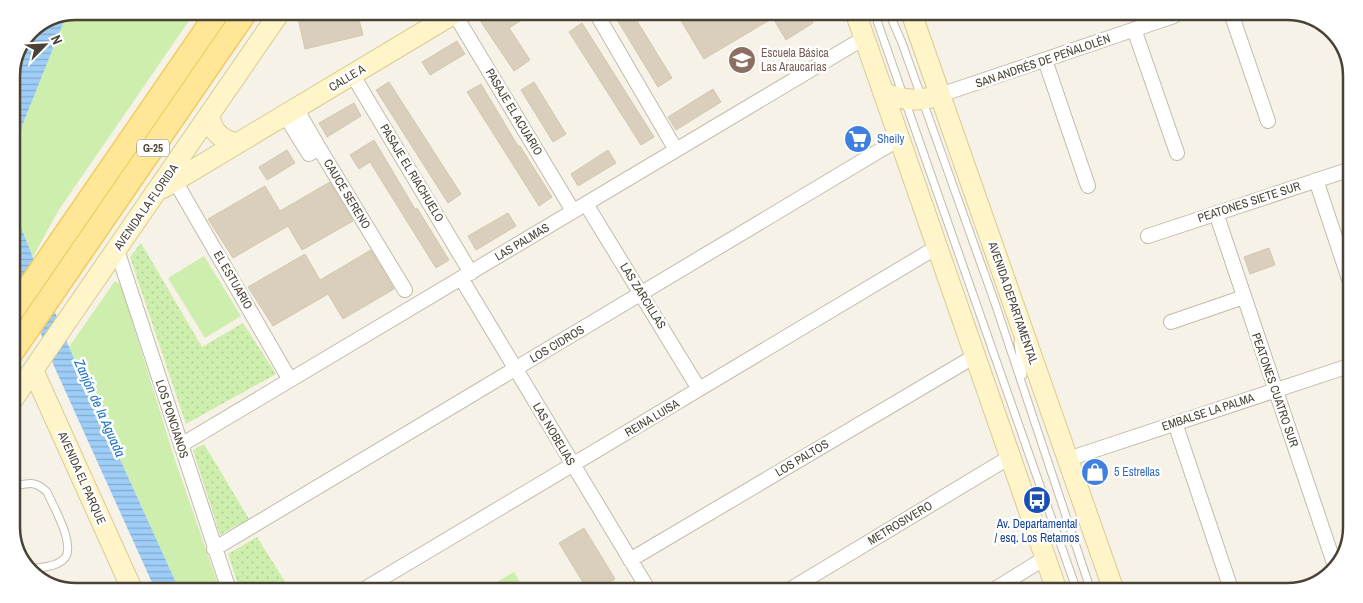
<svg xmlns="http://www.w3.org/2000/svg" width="1363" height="603" font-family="'Archivo Narrow',sans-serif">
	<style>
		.grass { fill: url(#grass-dots) }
		.park { fill: #cdeeac }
		.water { fill: url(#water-rules) }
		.building { fill: #d9cfbc; stroke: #d4c7ae }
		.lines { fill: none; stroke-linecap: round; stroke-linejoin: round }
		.lane-casing { stroke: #c2bba9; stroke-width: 9 }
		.street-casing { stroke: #c2bba9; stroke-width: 16 }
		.secondary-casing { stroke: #dacb92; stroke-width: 22 }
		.primary-casing { stroke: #f1cc5a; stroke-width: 25 }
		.lane { stroke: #fff; stroke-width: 7 }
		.street { stroke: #fff; stroke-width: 14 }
		.secondary { stroke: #fff5c8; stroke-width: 20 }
		.primary { stroke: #ffe797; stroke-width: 22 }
		.labels { text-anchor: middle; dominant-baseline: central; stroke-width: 5; stroke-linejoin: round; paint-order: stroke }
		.shield { fill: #fff; stroke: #807b72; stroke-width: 1 }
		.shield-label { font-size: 11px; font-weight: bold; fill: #4a4335 }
		.education-label { font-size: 12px; fill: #785e54; stroke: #fff; text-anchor: start }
		.street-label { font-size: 12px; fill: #4a4335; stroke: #fff }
		.shop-label { font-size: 12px; fill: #366cbe; stroke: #fff; text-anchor: start }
		.transit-label { font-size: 12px; fill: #164399; stroke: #fff }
		.water-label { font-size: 14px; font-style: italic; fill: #2176c3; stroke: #fff }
		.rim { fill: none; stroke: #4a4335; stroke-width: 2.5 }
	</style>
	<defs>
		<pattern id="grass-dots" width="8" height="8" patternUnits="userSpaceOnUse" patternTransform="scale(1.25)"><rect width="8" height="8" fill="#cdeeac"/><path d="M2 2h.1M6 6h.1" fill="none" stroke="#b2cd95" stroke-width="1.8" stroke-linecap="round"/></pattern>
		<pattern id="water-rules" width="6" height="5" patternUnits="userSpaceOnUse" patternTransform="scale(1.25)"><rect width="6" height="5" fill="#9ecef8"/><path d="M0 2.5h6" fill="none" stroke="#83a9ca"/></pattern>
	</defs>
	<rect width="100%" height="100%" fill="#f6f2e8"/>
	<path class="grass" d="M141,243L202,347L243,323L276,374L186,424L130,257Z
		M204,444L249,519L220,535L193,450Z
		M257,537L289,588L239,587L228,554Z"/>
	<path class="park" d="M76,11L195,12L58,211L33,257L14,210L22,126L66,16Z
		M204,256L241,316L205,338L168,278Z
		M115,281L121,285L175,460L219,587H178L69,347Z
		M514,572L524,589L487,588Z"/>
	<path class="water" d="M66,16L22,126L14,210L69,347L178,587H154L54,366L11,260V82L16,62L31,30Z"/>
	<path class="building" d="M320,12H357L363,35L305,49L298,18Z
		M475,13H533L509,28L530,60L514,71Z
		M613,13L629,14L635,22L637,21L672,78L658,87Z
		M677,14H808L813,23L786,40L773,18L704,59Z
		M582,23L654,137L641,145L569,32Z
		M457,41L465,54L430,75L422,62Z
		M389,82L461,194L448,203L376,90Z
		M534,82L566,134L553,142L521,90Z
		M481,84L518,146H520L552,197L539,206L467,92Z
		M713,89L721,102L676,130L668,117Z
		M354,103L361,116L327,137L319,123Z
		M374,140L415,209L417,208L449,260L436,268L370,162L359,169L350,155Z
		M287,150L295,163L267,180L259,167Z
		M608,150L616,163L578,186L571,174Z
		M330,182L353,221L302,250L288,226L233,258L208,219L265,186L280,211Z
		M508,213L516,226L476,250L468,236Z
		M1269,248L1275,265L1250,274L1244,257Z
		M371,250L394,289L343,319L328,294L273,326L248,287L305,254L320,280Z
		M584,528L615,579L599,589H587L559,543Z"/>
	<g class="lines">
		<g class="lane-casing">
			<path id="lane" d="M875,15L1077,591
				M890,15L902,43L995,303L1091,591
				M1018,343L1023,375
				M11,487C27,484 34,479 47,492C53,506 78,548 63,560C55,567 39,568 29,569"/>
		</g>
		<g class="street-casing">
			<path id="street" d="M454,13L573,211
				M596,13L676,150
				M1232,16L1268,121
				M1134,29L1177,153
				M1340,40L1345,51
				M1045,60L1088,186
				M352,74L471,273
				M940,95L1174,16
				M296,108L319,148
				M285,115L309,154L319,148L405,290
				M1316,180L1349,279
				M175,181L290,380
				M586,204L699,389
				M1216,213L1335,566
				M1148,236L1351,169
				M117,250L228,587
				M461,278L648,589
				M1171,322L1244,297
				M1175,423L1232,592
				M181,445L864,38
				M1068,459L1349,366
				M214,549L899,139
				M630,560L975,356
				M366,588L937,247
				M789,590L1010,457
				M992,591L1045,558"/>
		</g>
		<g class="secondary-casing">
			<path id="secondary" d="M856,14L1057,591
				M912,15L1114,591
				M883,92C902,101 919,102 940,95
				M210,116C211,131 223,142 238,143
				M163,188L455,13
				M33,370L131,587
				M11,402L280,12"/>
		</g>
		<g class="primary-casing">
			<path id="primary" d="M11,313L218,12
				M11,354L246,12"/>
		</g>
		<use href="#lane" class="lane"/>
		<use href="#street" class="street"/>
		<use href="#secondary" class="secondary"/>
		<use href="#primary" class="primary"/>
	</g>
	<defs>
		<g id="school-disc" transform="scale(1.4375)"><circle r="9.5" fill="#8d6e63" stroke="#fff"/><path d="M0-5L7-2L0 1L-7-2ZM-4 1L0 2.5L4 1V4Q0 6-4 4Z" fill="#fff"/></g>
		<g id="supermarket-disc" transform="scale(1.4375)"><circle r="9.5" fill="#3f7fe0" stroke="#fff"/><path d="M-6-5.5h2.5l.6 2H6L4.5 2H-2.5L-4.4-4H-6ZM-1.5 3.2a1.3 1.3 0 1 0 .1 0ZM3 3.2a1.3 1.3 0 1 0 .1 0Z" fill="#fff"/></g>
		<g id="shop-disc" transform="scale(1.4375)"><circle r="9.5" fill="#3f7fe0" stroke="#fff"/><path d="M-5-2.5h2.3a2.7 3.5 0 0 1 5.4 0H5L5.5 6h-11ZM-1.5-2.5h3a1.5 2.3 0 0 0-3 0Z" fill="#fff"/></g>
		<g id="bus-disc" transform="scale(1.4375)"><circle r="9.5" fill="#1a4fb4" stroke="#fff"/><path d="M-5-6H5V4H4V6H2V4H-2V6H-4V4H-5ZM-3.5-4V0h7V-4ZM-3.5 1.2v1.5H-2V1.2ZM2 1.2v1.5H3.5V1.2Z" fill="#fff"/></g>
	</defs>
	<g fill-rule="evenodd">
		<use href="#school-disc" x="742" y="60"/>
		<use href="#supermarket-disc" x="858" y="139"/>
		<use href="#shop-disc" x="1095" y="472"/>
		<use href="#bus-disc" x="1037" y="500"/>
	</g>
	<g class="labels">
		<rect class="shield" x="137" y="139.5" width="32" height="17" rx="4"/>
		<g class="shield-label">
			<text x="153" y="148">G-25</text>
		</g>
		<g class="education-label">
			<text x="761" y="53">Escuela Básica<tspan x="761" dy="14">Las Araucarias</tspan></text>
		</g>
		<g class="street-label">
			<text transform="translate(1043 61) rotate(-19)">SAN ANDRÉS DE PEÑALOLÉN</text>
			<text transform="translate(347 78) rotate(-31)">CALLE A</text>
			<text transform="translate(514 112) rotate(59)">PASAJE EL ACUARIO</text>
			<text transform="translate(412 173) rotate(59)">PASAJE EL RIACHUELO</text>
			<text transform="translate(347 194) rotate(59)">CAUCE SERENO</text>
			<text transform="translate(1249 202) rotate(-18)">PEATONES SIETE SUR</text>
			<text transform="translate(146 207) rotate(-55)">AVENIDA LA FLORIDA</text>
			<text transform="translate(522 242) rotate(-31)">LAS PALMAS</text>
			<text transform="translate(233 280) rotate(60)">EL ESTUARIO</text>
			<text transform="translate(643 296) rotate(58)">LAS ZARCILLAS</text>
			<text transform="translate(1013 303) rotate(71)">AVENIDA DEPARTAMENTAL</text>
			<text transform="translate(557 344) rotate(-31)">LOS CIDROS</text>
			<text transform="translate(1275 390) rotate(71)">PEATONES CUATRO SUR</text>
			<text transform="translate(1208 412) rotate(-18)">EMBALSE LA PALMA</text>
			<text transform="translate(652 418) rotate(-31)">REINA LUISA</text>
			<text transform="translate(172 419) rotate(72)">LOS PONCIANOS</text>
			<text transform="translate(554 434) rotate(59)">LAS NOBELIAS</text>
			<text transform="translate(802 458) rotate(-31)">LOS PALTOS</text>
			<text transform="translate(82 478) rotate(66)">AVENIDA EL PARQUE</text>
			<text transform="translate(900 523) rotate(-31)">METROSIVERO</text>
		</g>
		<g class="shop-label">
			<text x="877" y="139">Sheily</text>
			<text x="1114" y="472">5 Estrellas</text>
		</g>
		<g class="transit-label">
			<text x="1037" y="524">Av. Departamental<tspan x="1037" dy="14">/ esq. Los Retamos</tspan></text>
		</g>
		<g class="water-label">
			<text transform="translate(100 408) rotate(66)">Zanjón de la Aguada</text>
		</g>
	</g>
	<path d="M0 0H1363V603H0ZM76 20H1287A56 56 0 0 1 1343 76V527A56 56 0 0 1 1287 583H76A56 56 0 0 1 20 527V76A56 56 0 0 1 76 20Z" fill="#fff" fill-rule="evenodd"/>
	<path class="rim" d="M76 20H1287A56 56 0 0 1 1343 76V527A56 56 0 0 1 1287 583H76A56 56 0 0 1 20 527V76A56 56 0 0 1 76 20Z"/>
	<g transform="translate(45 45) rotate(66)" stroke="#ffffff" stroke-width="4" paint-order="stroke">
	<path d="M0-4L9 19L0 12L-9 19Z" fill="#4a4335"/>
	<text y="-8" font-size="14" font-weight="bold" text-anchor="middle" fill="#4a4335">N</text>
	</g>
</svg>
